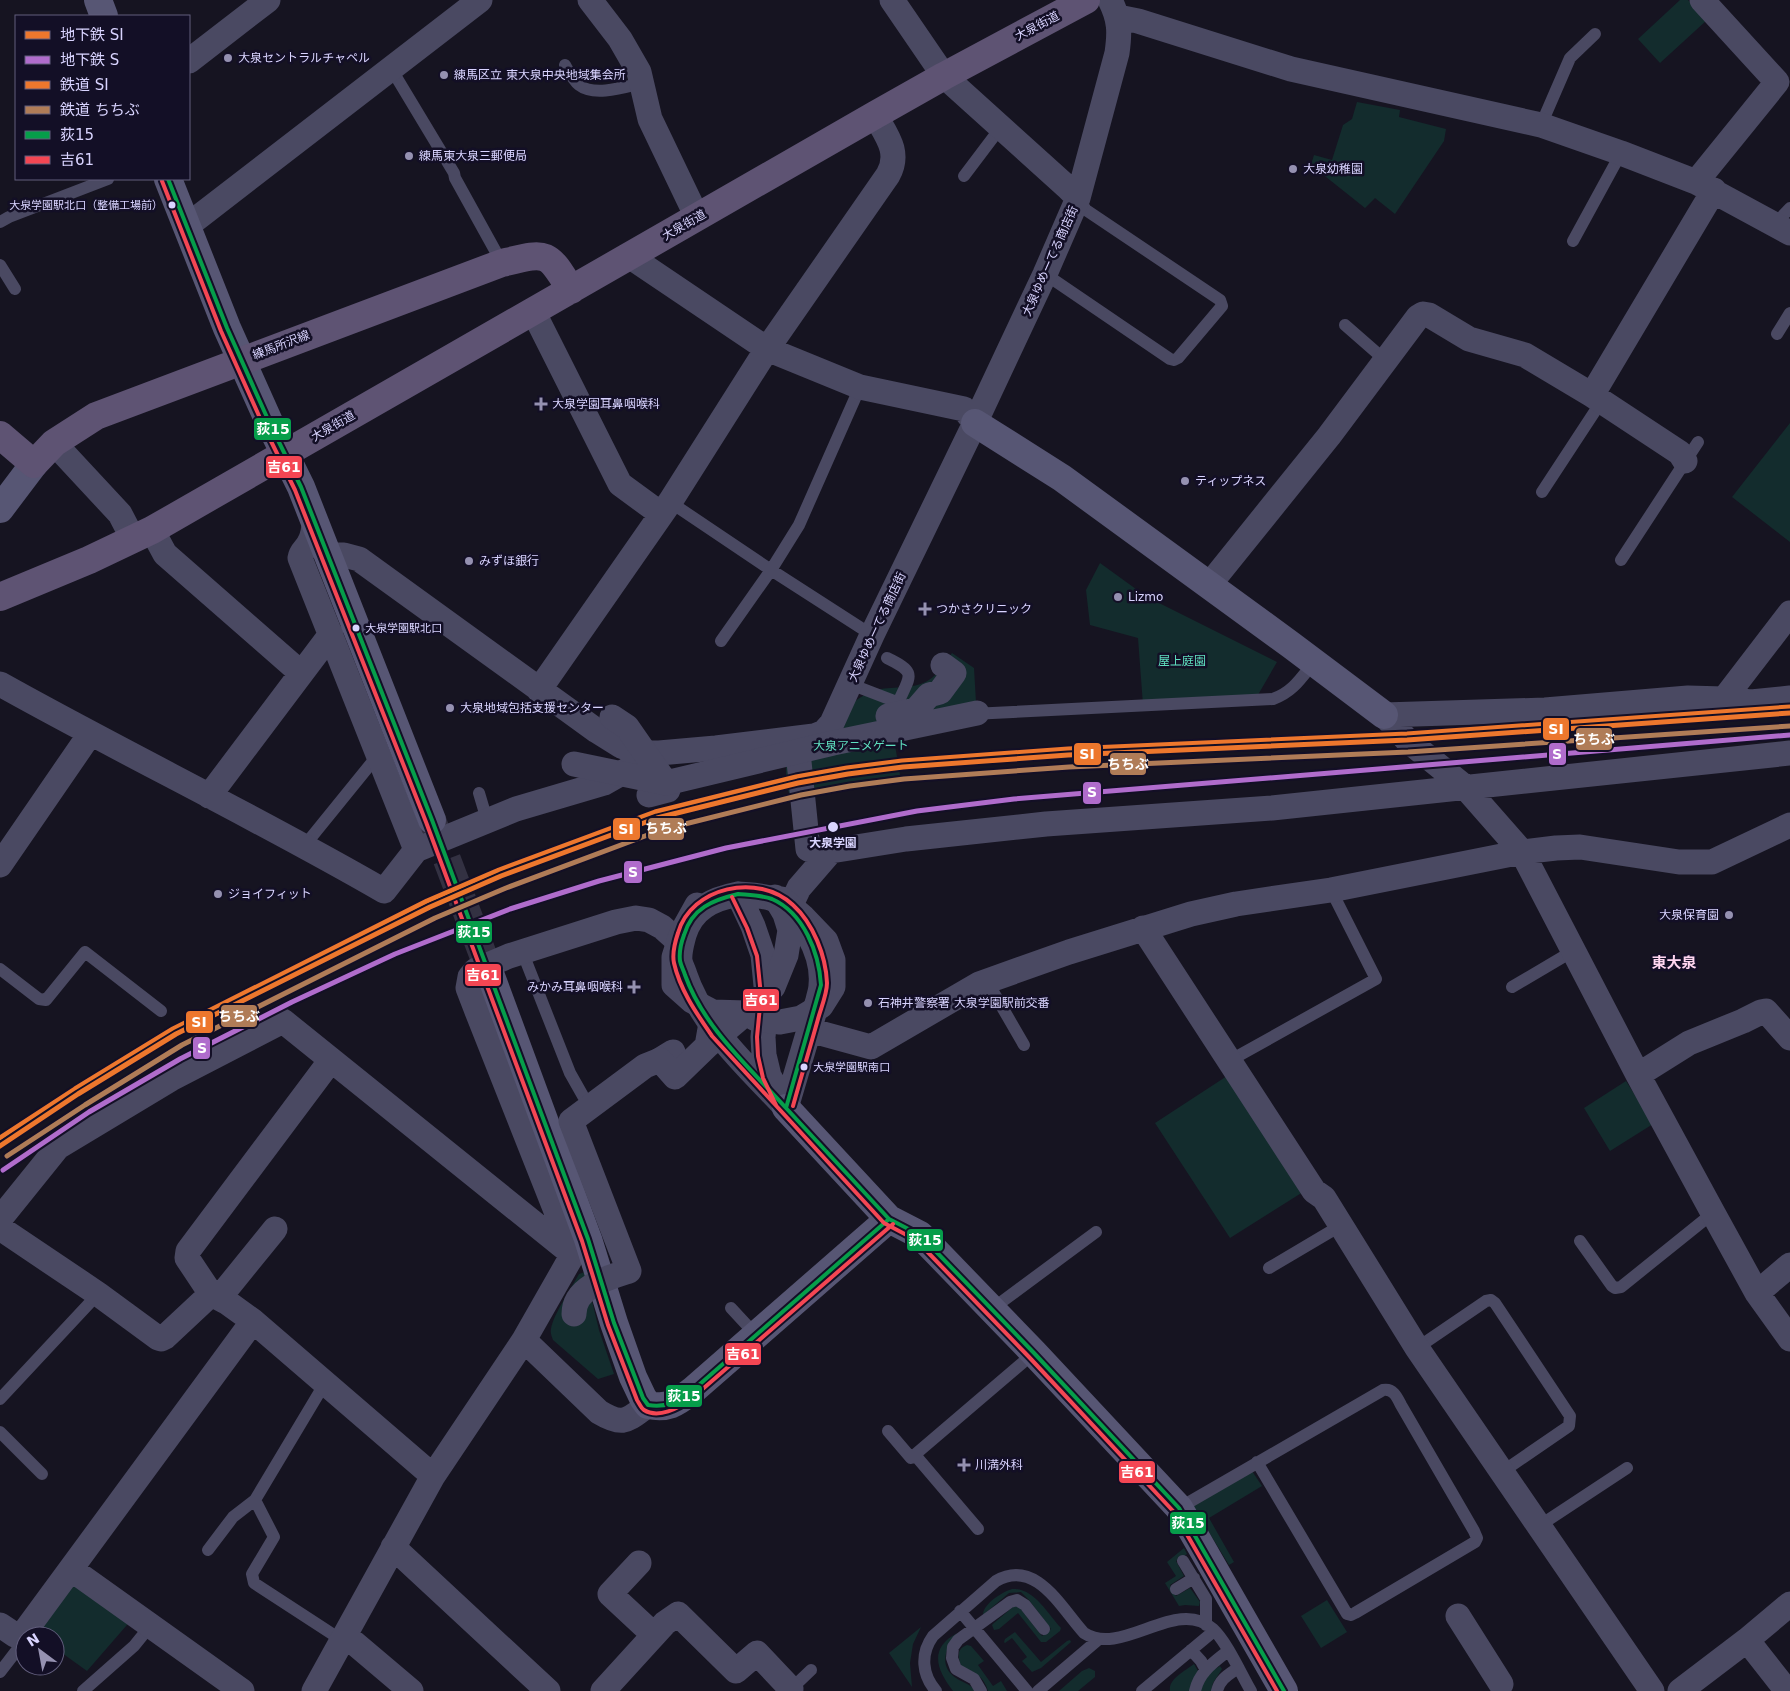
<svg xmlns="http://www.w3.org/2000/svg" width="1790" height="1691" font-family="'DejaVu Sans','Noto Sans JP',sans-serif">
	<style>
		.green { fill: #132c2d }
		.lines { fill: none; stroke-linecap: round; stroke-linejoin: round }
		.secondary-tunnel { stroke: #333142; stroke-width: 28; stroke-dasharray: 28 14; stroke-linecap: butt }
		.lane { stroke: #4a4962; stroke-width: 12 }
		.street { stroke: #4a4962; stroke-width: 25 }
		.secondary { stroke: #575674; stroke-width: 28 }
		.primary { stroke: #5e5373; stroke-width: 28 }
		.street-bridge { stroke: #4a4962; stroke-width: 25 }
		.bus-1-casing { stroke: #130f26; stroke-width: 8 }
		.bus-2-casing { stroke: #130f26; stroke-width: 8 }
		.bus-1 { stroke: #069e4a; stroke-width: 4 }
		.bus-2 { stroke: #f44653; stroke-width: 4 }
		.rail-1-casing { stroke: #130f26; stroke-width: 9 }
		.rail-2-casing { stroke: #130f26; stroke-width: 9 }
		.rail-1 { stroke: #ed772d; stroke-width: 5 }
		.rail-2 { stroke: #b07c57; stroke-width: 5 }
		.metro-1-casing { stroke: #130f26; stroke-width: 9 }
		.metro-2-casing { stroke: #130f26; stroke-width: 9 }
		.metro-1 { stroke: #ed772d; stroke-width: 5 }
		.metro-2 { stroke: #b06ccc; stroke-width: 5 }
		.poi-dot { fill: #9591b1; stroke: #130f26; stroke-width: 2 }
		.bus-dot { fill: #d9d4ff; stroke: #130f26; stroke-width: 2 }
		.labels { text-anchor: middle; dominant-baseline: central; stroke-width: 5; stroke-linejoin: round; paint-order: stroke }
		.bus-label { font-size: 11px; fill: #d9d4ff; stroke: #130f26; text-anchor: start }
		.street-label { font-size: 12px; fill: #d9d4ff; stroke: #130f26 }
		.poi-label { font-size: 12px; fill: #d9d4ff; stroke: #130f26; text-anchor: start }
		.park-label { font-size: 12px; fill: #5fe0c0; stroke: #130f26 }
		.stop-label { font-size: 12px; font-weight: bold; fill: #d9d4ff; stroke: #130f26 }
		.quarter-label { font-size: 15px; font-weight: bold; fill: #ffd6f0; stroke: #130f26 }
		.line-badge { stroke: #130f26; stroke-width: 2 }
		.badge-label { font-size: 14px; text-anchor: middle; font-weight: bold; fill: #fff }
	</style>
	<rect width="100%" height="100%" fill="#161421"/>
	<path class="green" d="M1680,0H1688L1707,20L1660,63L1638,39Z
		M1357,102L1400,110L1399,117L1446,129L1444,141L1395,214L1375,198L1365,208L1311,165L1314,155L1332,160L1343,125L1352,119Z
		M1790,423V542L1732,497Z
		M1100,563L1147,597L1277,662L1255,700L1143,705L1138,638L1090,625L1086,590Z
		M952,653L974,668L977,719L894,739L900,775L849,782L789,793L786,785V761L847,708C857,699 868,691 881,689C899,686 917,690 933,677C940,671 946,661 952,653Z
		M1227,1076L1303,1192L1230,1238L1155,1123Z
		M1626,1081L1653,1124L1610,1151L1584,1108Z
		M585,1272L599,1330L614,1374L598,1379L553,1340C552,1337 550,1333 551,1329C553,1315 572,1287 579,1274Z
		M1252,1471L1262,1486L1209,1518L1234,1562L1229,1565L1193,1506Z
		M1184,1548L1187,1554L1176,1561L1184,1576L1170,1585L1176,1596L1190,1588L1200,1602L1199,1606L1185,1605L1179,1606L1165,1583L1176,1576L1167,1562Z
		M72,1581L133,1618L87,1671L55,1648V1636H39L35,1633Z
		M1012,1589C1034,1588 1047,1613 1061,1628L1060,1631L1046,1642H1041L1018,1613L999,1629L994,1630L992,1625L994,1623L1014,1606L1019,1607L1042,1636L1051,1629L1029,1600L1021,1592L1009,1593L983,1615C983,1604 1002,1592 1012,1589Z
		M1327,1600L1347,1632L1321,1648L1301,1616Z
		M921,1627L913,1644L910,1663L912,1687L889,1653Z
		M1015,1632L1041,1662L1067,1641L1070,1640L1071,1642L1041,1668L1032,1672L1022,1661L1027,1657L1012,1638L1005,1643L1004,1642L1005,1639Z
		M957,1633C947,1647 937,1665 956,1678C963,1683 970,1683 975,1691H953C937,1670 928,1649 957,1633Z
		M967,1645L971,1646L984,1661L978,1665L993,1686L1001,1681L1007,1691H988C984,1676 974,1672 961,1666C958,1657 956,1649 967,1645Z
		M1194,1664L1198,1671L1190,1691H1170C1168,1679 1185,1671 1194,1664Z
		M1220,1666L1222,1669L1213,1683L1211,1691H1199L1209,1673Z
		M1089,1668L1095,1671V1677L1078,1691H1059L1082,1671Z"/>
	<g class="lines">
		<path class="secondary-tunnel" d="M432,820L491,976"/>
		<path class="lane" d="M565,65C569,72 573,80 579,85C594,97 625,87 642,83
			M392,70L454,173L455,178L502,263
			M1541,125L1570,58L1595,34
			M964,176L1001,127
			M0,222L9,217L108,179
			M1775,224L1790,208
			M1573,241L1621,153
			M0,265L15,289
			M1045,274L1170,359L1174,360L1178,358L1222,306L1220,300L1086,210L1078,198
			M1345,325L1385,360
			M1777,334L1790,313
			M1542,492L1601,402
			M670,502L771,570L872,635
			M1621,560L1698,442
			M721,641L771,570L799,525L860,387
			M887,658C918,673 910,675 898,703
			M850,684L910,707
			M972,714L1273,699C1293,692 1301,678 1314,662
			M479,793L487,820
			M305,845L378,755
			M522,951L570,1073L583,1096L593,1108
			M0,969L39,999L46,1000L85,952L161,1011
			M987,981L1024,1045
			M1512,987L1573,951
			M1229,1061L1376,979L1331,890
			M1580,1241L1612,1286L1615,1288L1621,1287L1713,1213
			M1269,1268L1340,1226
			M731,1308L756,1335
			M992,1309L1096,1232
			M1417,1348L1486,1301L1491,1300L1495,1303L1570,1416L1569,1426L1502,1472
			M325,1383L255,1500L274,1537L252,1574L254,1583L343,1641
			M0,1399L98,1294
			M888,1431L911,1458L1034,1353
			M0,1432L42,1474
			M915,1455L978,1529
			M1179,1508L1383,1390C1393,1388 1397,1397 1401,1405L1474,1531L1477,1538L1475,1542L1355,1613L1351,1615L1347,1614L1257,1462
			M1539,1526L1627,1468
			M208,1550L233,1517L255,1500
			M1183,1561L1206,1599V1625
			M1176,1589L1194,1578
			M960,1611L1027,1691
			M1191,1650L1201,1661L1206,1670
			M0,1672L17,1650L19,1636
			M83,1691L134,1646L151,1625
			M789,1691L811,1670
			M936,1691C922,1675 920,1654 933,1636L996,1581C1036,1558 1061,1608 1084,1633C1122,1658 1176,1596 1213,1629C1227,1642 1241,1674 1251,1691
			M981,1691L974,1679L956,1669L952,1658L953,1647L958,1640L1010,1602L1017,1600L1025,1605L1044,1629
			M1038,1691L1099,1639
			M1142,1691L1214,1631
			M1195,1691C1199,1672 1214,1662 1228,1651
			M1217,1691C1220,1679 1228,1675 1238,1668"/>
		<path class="street" d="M590,0L620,39L639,72L650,119L697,217
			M892,0L944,76L1067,187L1078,198
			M1118,17L1138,21L1291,69L1541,125L1621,153L1696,182L1790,233
			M189,61L268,0
			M1696,182L1777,82L1702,0
			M187,226L480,0
			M629,256L767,349L860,387L964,409L975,423
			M533,311L620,484L661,514
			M1592,395L1714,190
			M54,443L120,514L133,539
			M314,521C314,529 313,536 309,543C306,549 301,551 300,558L416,850
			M152,530L165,554L301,673
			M327,555H344L359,559L597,731L621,746L640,753H659L716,748L814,736L824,732L832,723L872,635L975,423L1045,274L1078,198L1117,53C1120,32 1120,20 1110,0
			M1209,585L1329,436L1418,317L1423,314L1429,315L1469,339L1525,355L1592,395L1680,453L1685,461
			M0,684C127,755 258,818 384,891L416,850L516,809L604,783L634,766
			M539,690L670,502L767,349L888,175C901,152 886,135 875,115
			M1724,699L1751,702L1790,698
			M1384,715L1407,740L1465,787L1522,852L1638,1075L1713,1213L1757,1293L1790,1339
			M1384,715L1545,710L1688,698L1724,699L1790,613
			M798,752L808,849
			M649,795L668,790
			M209,796L331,634
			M0,865L90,734
			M738,894C750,895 762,895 773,899C801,911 824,954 821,985C821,990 819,995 818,1000L786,1108C749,1068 703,1028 685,975C684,971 681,966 680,961C679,952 682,943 684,935C692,908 713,899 738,894Z
			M738,894L753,926L763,955L767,996L763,1037L764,1055L769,1076L777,1091
			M789,909L799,888L831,851L906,839L1046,824L1272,808L1790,753
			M1143,928L1314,1191L1324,1198L1417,1348L1652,1691
			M809,1030L871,1047L979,984L1069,952L1191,914L1236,904L1331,890L1522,852L1556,848L1580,847L1679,862H1712L1790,825
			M660,1060L673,1052
			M1638,1075L1689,1043L1743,1021L1761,1012L1766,1011L1790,1038
			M0,1219L58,1147L171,1079L283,1021L571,1253
			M0,1228L98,1294L158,1338L161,1339L165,1337L211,1294L228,1303L253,1321L433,1476
			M1757,1293L1790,1265
			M211,1294L187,1258L188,1251L331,1060
			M219,1298L275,1229
			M524,1340L599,1412C624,1427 627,1420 648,1405
			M393,1547L548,1691
			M639,1563L610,1594L654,1635
			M71,1569L242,1691
			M1458,1616L1501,1684
			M0,1625L15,1635L19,1636L23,1634L253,1321
			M346,1636L411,1691
			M1747,1640L1787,1691
			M314,1691L433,1476L524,1340L573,1254L478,1014L468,988L470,977L476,970L509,956L616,922L636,918L649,920L662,927L681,944
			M603,1691L665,1623L678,1614L736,1671L757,1653L791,1689
			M1680,1691L1747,1640L1790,1604"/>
		<path class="secondary" d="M98,0L104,16
			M168,179L227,328L270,424L301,487L432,820
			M975,423L1062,478L1291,645L1384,715
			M0,509L34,464
			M491,976L588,1239L614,1323L633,1377L643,1398L648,1405C669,1409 676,1403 692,1391L889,1219
			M786,1108L889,1219L920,1235L1034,1353L1179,1508L1284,1691"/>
		<path class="primary" d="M0,435L34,464L54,443L96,416L502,263C547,252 547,250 571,290
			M0,597L89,560L152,530L875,115L944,76L1086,0"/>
		<path class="street-bridge" d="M888,716L916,710L929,695L940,692L954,673L943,665
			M574,764L666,783L627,727L612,717
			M666,783L833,743L977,713
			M775,897L785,914L790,930L786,955L773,987L746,1013L756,1019L780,1022L801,1018L821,1006L833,987V960L826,941L802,916L782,899
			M697,905L682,932L674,957V985L692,1001L713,1012L746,1013
			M710,1029L707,1046L746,1013
			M574,1314C574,1287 607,1278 629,1271L571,1121L645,1066L660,1060L675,1077L707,1046"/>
		<g class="bus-1-casing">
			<path id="bus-1" d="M168,179L227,328L270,424L301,487L432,820L588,1239L614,1323L643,1398L648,1405C666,1408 677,1402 692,1391L889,1219
				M738,894C749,895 761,895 772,899C804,913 819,953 821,985L786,1108C749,1067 704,1028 685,975C684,971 681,966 680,961C679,953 681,943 684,935C692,908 713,900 738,894Z
				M786,1108L889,1219L920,1235L1034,1353L1179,1508L1284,1691"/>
		</g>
		<g class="bus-2-casing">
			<path id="bus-2" d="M162,181L221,331L264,427L295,490L426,822L582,1241L608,1325L637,1400C639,1403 641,1408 644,1410C658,1419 679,1408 690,1400L893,1224
				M732,897L747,928L757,956L761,996L757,1037L758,1056L763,1078L776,1105
				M793,1106C801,1077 810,1048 818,1019C821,1008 827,994 827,983C826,956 813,923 793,905C758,872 691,887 678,933C675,942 672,954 674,963C680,990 697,1014 712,1036L884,1223L916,1240L1029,1357L1174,1512L1277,1691"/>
		</g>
		<use href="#bus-1" class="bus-1"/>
		<use href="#bus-2" class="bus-2"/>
		<g class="rail-1-casing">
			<path id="rail-1" d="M0,1138L75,1089L173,1029L427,901L499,870L655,812L796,777L847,768L902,761L1068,749L1407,734L1790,707"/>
		</g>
		<g class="rail-2-casing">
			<path id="rail-2" d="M7,1156L85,1105L182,1045L435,918L506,888L661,830L801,795L850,786L904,779L1069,767L1408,752L1790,726"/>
		</g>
		<use href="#rail-1" class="rail-1"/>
		<use href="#rail-2" class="rail-2"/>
		<g class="metro-1-casing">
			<path id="metro-1" d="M0,1146L78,1094L176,1034L430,907L501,876L657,818L798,783L848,774L903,767L1068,755L1407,740L1790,713"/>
		</g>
		<g class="metro-2-casing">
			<path id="metro-2" d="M3,1170L89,1112L180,1059L292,1002L395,954L510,909L599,881L726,848L917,811L1014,799L1790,735"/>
		</g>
		<use href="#metro-1" class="metro-1"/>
		<use href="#metro-2" class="metro-2"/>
	</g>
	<g class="poi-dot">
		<circle cx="228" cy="58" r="5"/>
		<circle cx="444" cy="75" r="5"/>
		<circle cx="409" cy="156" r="5"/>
		<circle cx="1293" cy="169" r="5"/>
		<path d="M538.5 396.5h5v5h5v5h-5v5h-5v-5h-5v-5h5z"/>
		<circle cx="1185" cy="481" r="5"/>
		<circle cx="469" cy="561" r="5"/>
		<circle cx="1118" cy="597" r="5"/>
		<path d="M922.5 601.5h5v5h5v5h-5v5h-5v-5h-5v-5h5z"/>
		<circle cx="450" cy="708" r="5"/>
		<circle cx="218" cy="894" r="5"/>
		<circle cx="1729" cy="915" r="5"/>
		<path d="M631.5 979.5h5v5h5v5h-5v5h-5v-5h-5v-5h5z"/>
		<circle cx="868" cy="1003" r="5"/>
		<path d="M961.5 1457.5h5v5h5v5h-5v5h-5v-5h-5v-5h5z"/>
	</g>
	<g class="bus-dot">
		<circle cx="172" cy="205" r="4.5"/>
		<circle cx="356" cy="628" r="4.5"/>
		<circle cx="833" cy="827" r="6"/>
		<circle cx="804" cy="1067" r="4.5"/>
	</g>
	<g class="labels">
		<g class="bus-label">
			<text x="163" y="205" text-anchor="end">大泉学園駅北口（整備工場前）</text>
			<text x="365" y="628">大泉学園駅北口</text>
			<text x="813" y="1067">大泉学園駅南口</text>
		</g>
		<g class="street-label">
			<text transform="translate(1037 26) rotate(-28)">大泉街道</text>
			<text transform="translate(684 225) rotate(-30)">大泉街道</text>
			<text transform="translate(1050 261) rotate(-66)">大泉ゆめーてる商店街</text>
			<text transform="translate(281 345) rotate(-21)">練馬所沢線</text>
			<text transform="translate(333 426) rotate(-30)">大泉街道</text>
			<text transform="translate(877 627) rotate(-65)">大泉ゆめーてる商店街</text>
		</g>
		<g class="poi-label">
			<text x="238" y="58">大泉セントラルチャペル</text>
			<text x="454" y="75">練馬区立 東大泉中央地域集会所</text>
			<text x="419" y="156">練馬東大泉三郵便局</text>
			<text x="1303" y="169">大泉幼稚園</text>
			<text x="552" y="404">大泉学園耳鼻咽喉科</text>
			<text x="1195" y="481">ティップネス</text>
			<text x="479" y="561">みずほ銀行</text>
			<text x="1128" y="597">Lizmo</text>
			<text x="936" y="609">つかさクリニック</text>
			<text x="460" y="708">大泉地域包括支援センター</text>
			<text x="228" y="894">ジョイフィット</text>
			<text x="1719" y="915" text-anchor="end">大泉保育園</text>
			<text x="623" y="987" text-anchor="end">みかみ耳鼻咽喉科</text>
			<text x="878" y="1003">石神井警察署 大泉学園駅前交番</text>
			<text x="975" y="1465">川満外科</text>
		</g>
		<g class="park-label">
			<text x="1182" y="661">屋上庭園</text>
			<text x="861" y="746">大泉アニメゲート</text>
		</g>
		<g class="stop-label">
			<text x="833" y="843">大泉学園</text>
		</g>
		<g class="quarter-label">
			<text x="1674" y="963">東大泉</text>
		</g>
	</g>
	<g class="line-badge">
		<rect x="253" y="417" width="39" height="24" rx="5" fill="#069e4a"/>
		<rect x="265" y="455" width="38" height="24" rx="5" fill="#f44653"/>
		<rect x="1542" y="717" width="28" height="24" rx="5" fill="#ed772d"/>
		<rect x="1575" y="727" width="38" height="24" rx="5" fill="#b07c57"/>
		<rect x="1073" y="742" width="29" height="24" rx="5" fill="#ed772d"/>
		<rect x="1548" y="742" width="19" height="24" rx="5" fill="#b06ccc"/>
		<rect x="1109" y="752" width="38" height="24" rx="5" fill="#b07c57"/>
		<rect x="1082" y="781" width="20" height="24" rx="5" fill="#b06ccc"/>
		<rect x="647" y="817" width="38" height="24" rx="5" fill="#b07c57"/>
		<rect x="612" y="817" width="29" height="24" rx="5" fill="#ed772d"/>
		<rect x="623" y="860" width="20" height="24" rx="5" fill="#b06ccc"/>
		<rect x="455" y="920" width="38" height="24" rx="5" fill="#069e4a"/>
		<rect x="464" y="963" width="38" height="24" rx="5" fill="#f44653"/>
		<rect x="742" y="988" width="38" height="24" rx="5" fill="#f44653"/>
		<rect x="220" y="1004" width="38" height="24" rx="5" fill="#b07c57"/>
		<rect x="185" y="1010" width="29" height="24" rx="5" fill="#ed772d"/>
		<rect x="192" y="1036" width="19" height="24" rx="5" fill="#b06ccc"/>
		<rect x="906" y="1228" width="38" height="24" rx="5" fill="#069e4a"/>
		<rect x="724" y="1342" width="38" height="24" rx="5" fill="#f44653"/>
		<rect x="665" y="1384" width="38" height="24" rx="5" fill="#069e4a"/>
		<rect x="1118" y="1460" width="38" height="24" rx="5" fill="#f44653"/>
		<rect x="1169" y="1511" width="38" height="24" rx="5" fill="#069e4a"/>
	</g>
	<g class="badge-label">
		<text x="273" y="434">荻15</text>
		<text x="284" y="472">吉61</text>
		<text x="1556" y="734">SI</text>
		<text x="1594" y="744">ちちぶ</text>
		<text x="1087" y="759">SI</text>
		<text x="1557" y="759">S</text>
		<text x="1128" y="769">ちちぶ</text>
		<text x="1092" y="797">S</text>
		<text x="666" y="833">ちちぶ</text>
		<text x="626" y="834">SI</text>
		<text x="633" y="877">S</text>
		<text x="474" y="937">荻15</text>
		<text x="483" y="980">吉61</text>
		<text x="761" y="1005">吉61</text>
		<text x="239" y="1021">ちちぶ</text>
		<text x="199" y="1027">SI</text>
		<text x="202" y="1053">S</text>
		<text x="925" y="1245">荻15</text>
		<text x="743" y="1359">吉61</text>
		<text x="684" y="1401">荻15</text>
		<text x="1137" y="1477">吉61</text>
		<text x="1188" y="1528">荻15</text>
	</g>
	<rect x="15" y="15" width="175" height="165" fill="#130f26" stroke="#625e7d"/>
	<rect x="25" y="31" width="25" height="8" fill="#ed772d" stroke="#625e7d"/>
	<text x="60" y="40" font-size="15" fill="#d9d4ff">地下鉄 SI</text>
	<rect x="25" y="56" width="25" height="8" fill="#b06ccc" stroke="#625e7d"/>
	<text x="60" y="65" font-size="15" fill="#d9d4ff">地下鉄 S</text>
	<rect x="25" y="81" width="25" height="8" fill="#ed772d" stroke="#625e7d"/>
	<text x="60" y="90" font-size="15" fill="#d9d4ff">鉄道 SI</text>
	<rect x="25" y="106" width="25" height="8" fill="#b07c57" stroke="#625e7d"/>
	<text x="60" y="115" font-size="15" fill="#d9d4ff">鉄道 ちちぶ</text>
	<rect x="25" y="131" width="25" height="8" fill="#069e4a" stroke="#625e7d"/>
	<text x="60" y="140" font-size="15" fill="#d9d4ff">荻15</text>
	<rect x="25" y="156" width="25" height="8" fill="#f44653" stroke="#625e7d"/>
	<text x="60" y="165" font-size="15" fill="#d9d4ff">吉61</text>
	<g transform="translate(40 1651) rotate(328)"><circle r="24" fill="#130f26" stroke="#625e7d"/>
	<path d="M0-4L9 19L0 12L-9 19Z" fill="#9591b1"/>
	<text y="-8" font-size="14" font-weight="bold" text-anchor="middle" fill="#d9d4ff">N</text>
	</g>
</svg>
